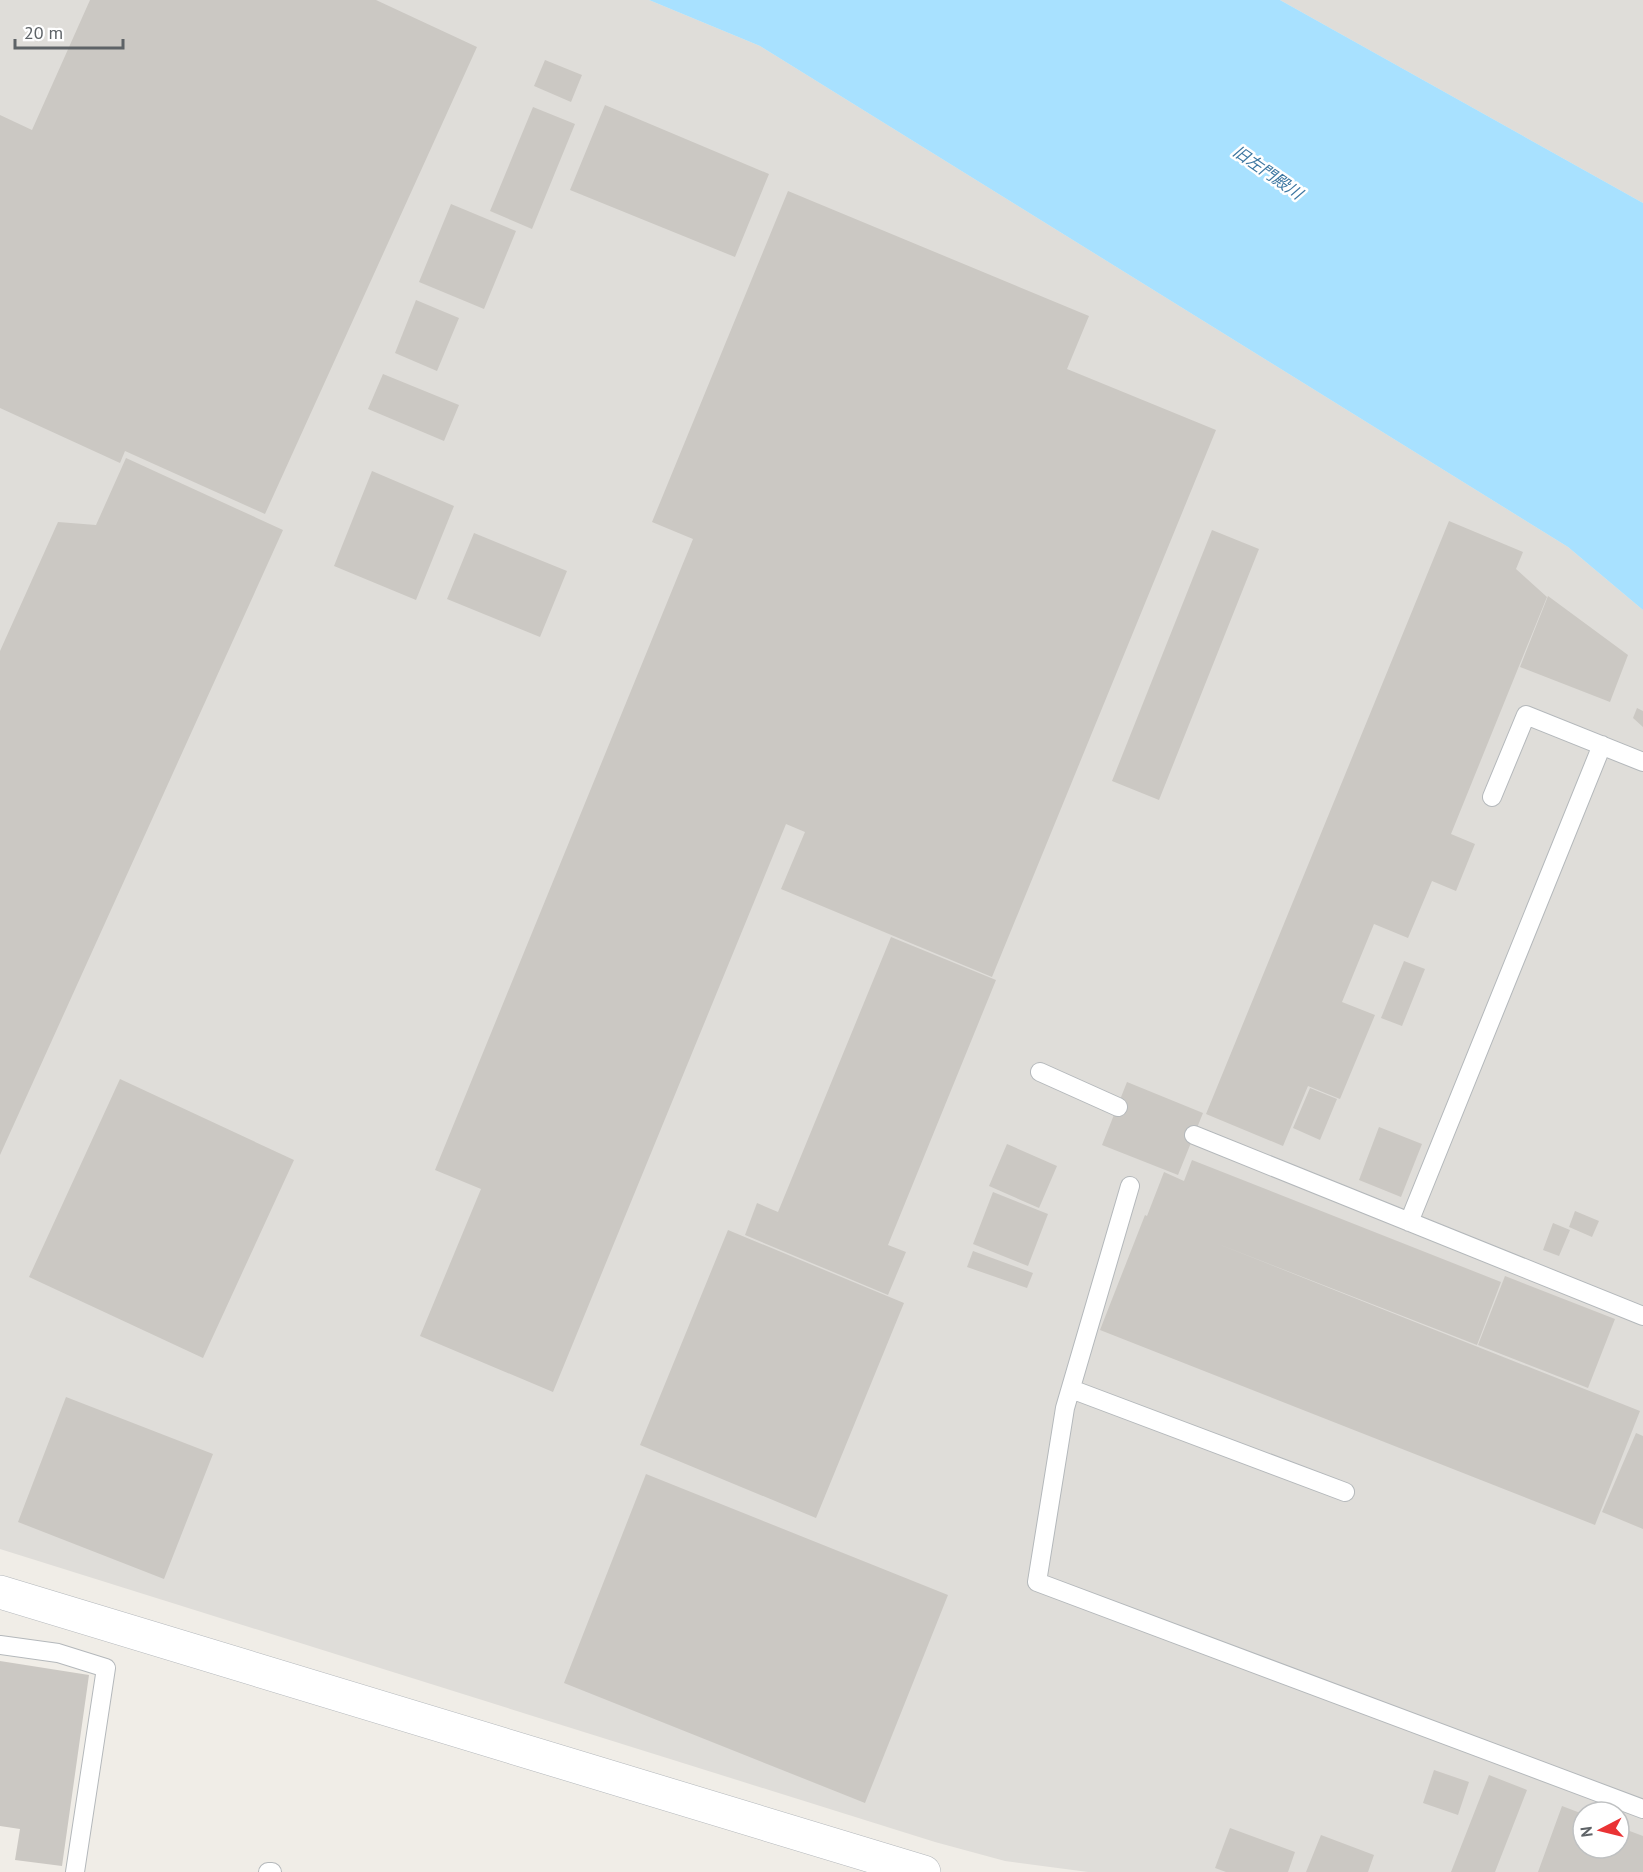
<svg xmlns="http://www.w3.org/2000/svg" width="1643" height="1872" font-family="'PT Sans','Noto Sans JP',sans-serif">
	<style>
		.industrial { fill: #dfddd9; fill-rule: evenodd }
		.water { fill: #a8e1ff }
		.building { fill: #cbc8c3 }
		.lines { fill: none; stroke-linecap: round; stroke-linejoin: round }
		.lane-casing { stroke: #b4b8bb; stroke-width: 20 }
		.secondary-casing { stroke: #b3b7bb; stroke-width: 34 }
		.lane { stroke: #fff; stroke-width: 18 }
		.secondary { stroke: #fff; stroke-width: 33 }
		.labels { text-anchor: middle; dominant-baseline: central; stroke-width: 5; stroke-linejoin: round; paint-order: stroke }
		.water-label { font-size: 16px; font-style: italic; fill: #3d77a1; stroke: #fff }
	</style>
	<rect width="100%" height="100%" fill="#f0ede7"/>
	<path class="industrial" d="M0,0H649L760,46L1568,547L1643,610V1872H1088L1005,1861L935,1842L0,1549ZM1583,1812H1619V1848H1583Z
		M1280,0H1643V203Z"/>
	<path class="water" d="M649,0H1280L1643,203V610L1568,547L760,46Z"/>
	<path class="building" d="M90,0H376L477,47L265,514L125,451L120,463L0,408V115L32,130Z
		M545,60L582,75L571,102L534,86Z
		M605,105L769,174L735,257L570,190Z
		M533,107L575,124L532,229L490,211Z
		M788,191L1089,316L1067,369L1216,430L992,977L781,889L805,832L786,824L553,1392L420,1336L481,1189L435,1170L693,539L652,522Z
		M451,204L516,231L484,309L419,282Z
		M416,300L459,318L437,371L395,353Z
		M383,374L459,405L444,441L368,409Z
		M126,458L283,530L0,1155V651L58,522L96,525Z
		M372,471L454,506L416,600L334,566Z
		M1449,521L1523,552L1516,569L1547,597L1451,834L1475,844L1456,891L1432,881L1408,938L1374,924L1342,1002L1375,1015L1340,1099L1308,1086L1283,1146L1206,1114Z
		M1212,530L1259,549L1159,800L1112,781Z
		M474,533L567,571L540,637L447,599Z
		M1548,596L1628,655L1610,702L1520,667Z
		M1637,708L1643,711V727L1633,718Z
		M891,937L996,980L888,1245L906,1252L888,1295L745,1235L757,1203L778,1212Z
		M1404,961L1425,969L1402,1026L1381,1018Z
		M120,1079L294,1160L203,1358L29,1277Z
		M1127,1082L1203,1113L1178,1175L1102,1145Z
		M1310,1088L1337,1099L1320,1140L1293,1128Z
		M1379,1127L1422,1144L1401,1197L1359,1180Z
		M1007,1144L1057,1166L1039,1208L989,1186Z
		M1192,1160L1501,1282L1477,1345L1213,1242L1640,1411L1595,1525L1100,1330L1145,1215L1147,1216L1164,1172L1184,1181Z
		M993,1192L1048,1214L1028,1266L973,1244Z
		M1575,1211L1599,1221L1592,1237L1569,1227Z
		M1553,1223L1570,1230L1559,1256L1543,1250Z
		M728,1230L904,1303L816,1518L640,1445Z
		M973,1251L1033,1273L1027,1288L967,1267Z
		M1505,1276L1615,1319L1588,1388L1478,1345Z
		M66,1397L213,1454L164,1579L18,1522Z
		M1636,1433L1643,1436V1529L1602,1512Z
		M646,1474L948,1595L865,1803L564,1683Z
		M0,1661L89,1675L62,1866L15,1860L20,1829L0,1826Z
		M1434,1770L1469,1782L1458,1815L1423,1803Z
		M1489,1775L1527,1790L1495,1872H1451Z
		M1562,1806L1583,1814V1848H1619V1827L1643,1836V1872H1538Z
		M1230,1828L1295,1852L1288,1872H1226L1215,1868Z
		M1321,1835L1374,1855L1368,1872H1306Z"/>
	<g class="lines">
		<g class="lane-casing">
			<path id="lane" d="M1492,797L1526,715L1643,762
				M1040,1072L1118,1107
				M1194,1135L1643,1316
				M1130,1186L1065,1408L1037,1582L1643,1809
				M1409,1222L1602,745
				M1071,1389L1345,1492
				M0,1645L58,1653L106,1668L75,1872
				M268,1872H272"/>
		</g>
		<g class="secondary-casing">
			<path id="secondary" d="M0,1592L924,1872"/>
		</g>
		<use href="#lane" class="lane"/>
		<use href="#secondary" class="secondary"/>
	</g>
	<g class="labels">
		<g class="water-label">
			<text transform="translate(1268 172) rotate(35)">旧左門殿川</text>
		</g>
	</g>
	<g transform="translate(1601 1830) rotate(263)"><circle r="28" fill="#ffffff" stroke="#bfc1c2" stroke-width="1.5"/>
	<path d="M0-4.5L10 22L0 15L-10 22Z" fill="#ea3335"/>
	<text y="-9" font-size="16" font-weight="bold" text-anchor="middle" fill="#5e6367">N</text>
	</g>
	<path d="M15 39v9h108v-9" fill="none" stroke="#5e6367" stroke-width="3"/>
	<text x="24" y="39" font-size="18" fill="#5e6367" stroke="#ffffff" stroke-width="4.5" paint-order="stroke">20 m</text>
</svg>
